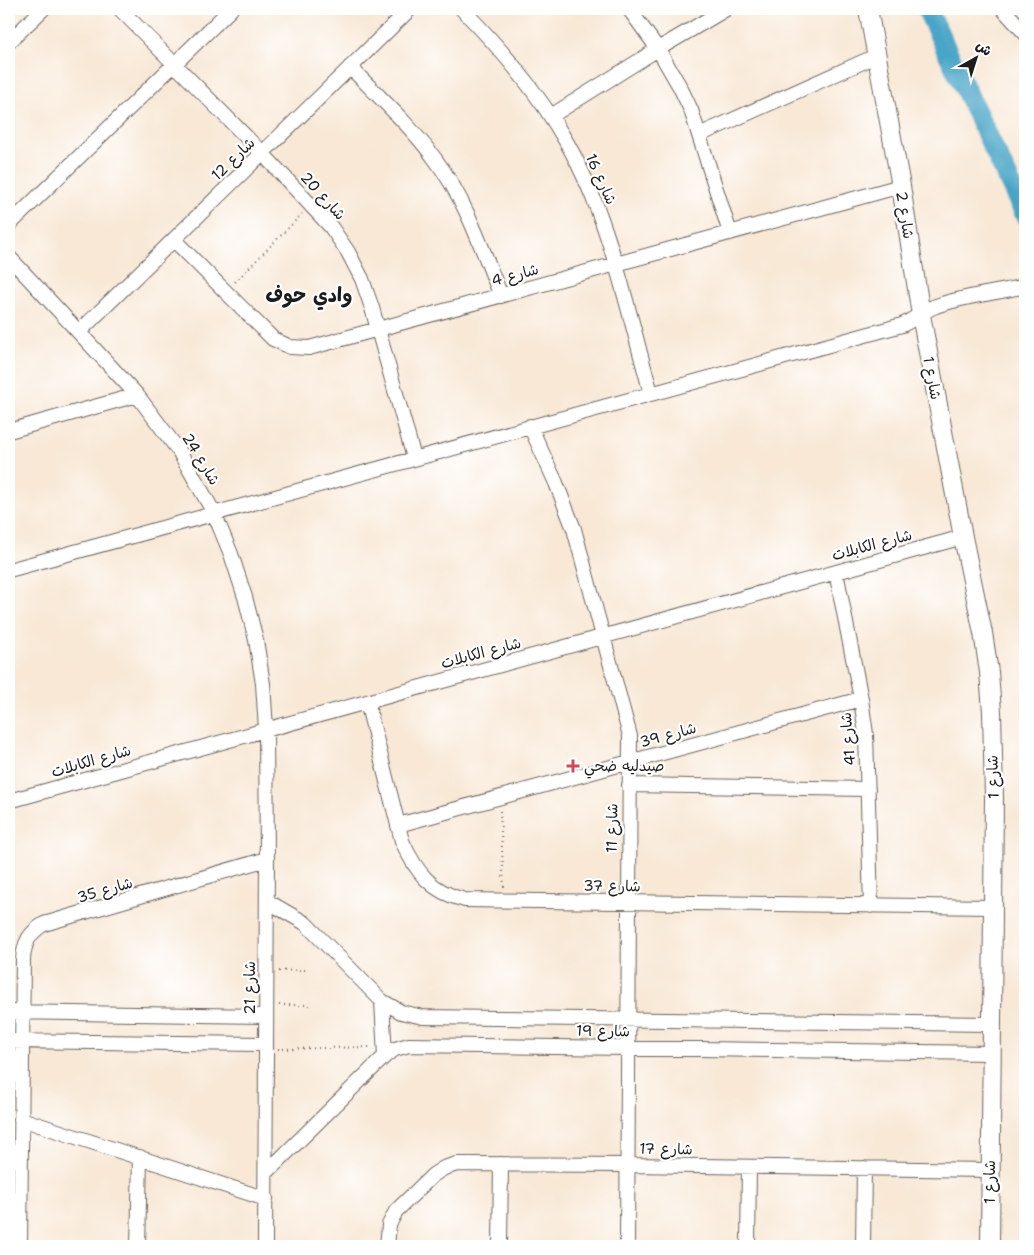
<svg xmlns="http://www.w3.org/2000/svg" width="1034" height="1255" font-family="'Shantell Sans','Playpen Sans Arabic',sans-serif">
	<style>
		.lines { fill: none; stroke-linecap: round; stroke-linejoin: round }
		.river { stroke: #49a5c7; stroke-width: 21 }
		.minor-casing { stroke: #69635d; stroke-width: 16 }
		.tertiary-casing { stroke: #69635d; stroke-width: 20 }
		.path { stroke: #69635d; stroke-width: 2; stroke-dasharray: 1 4; stroke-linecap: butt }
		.minor { stroke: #fff; stroke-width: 14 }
		.tertiary { stroke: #fff; stroke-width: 18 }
		.poi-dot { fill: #d1495b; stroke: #fff; stroke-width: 2 }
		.labels { text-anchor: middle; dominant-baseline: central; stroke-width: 4.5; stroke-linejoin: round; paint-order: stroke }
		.street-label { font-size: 15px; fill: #1c1c1c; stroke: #fff }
		.poi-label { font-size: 15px; fill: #1c1c1c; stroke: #fff; text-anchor: start }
		.district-label { font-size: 20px; font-weight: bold; fill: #1c1c1c; stroke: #fff }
	</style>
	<rect width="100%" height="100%" fill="#fff"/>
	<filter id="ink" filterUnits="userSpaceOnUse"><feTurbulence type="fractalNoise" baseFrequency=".02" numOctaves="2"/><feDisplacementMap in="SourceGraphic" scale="10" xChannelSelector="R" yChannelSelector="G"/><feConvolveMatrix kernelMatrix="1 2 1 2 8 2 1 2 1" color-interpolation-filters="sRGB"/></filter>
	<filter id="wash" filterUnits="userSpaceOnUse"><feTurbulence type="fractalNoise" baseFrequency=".0096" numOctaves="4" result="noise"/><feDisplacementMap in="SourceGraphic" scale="20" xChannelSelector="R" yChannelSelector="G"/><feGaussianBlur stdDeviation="1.12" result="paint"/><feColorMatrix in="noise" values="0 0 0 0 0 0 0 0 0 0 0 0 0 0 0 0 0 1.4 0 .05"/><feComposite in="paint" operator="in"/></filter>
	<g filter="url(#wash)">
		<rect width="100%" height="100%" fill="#f8e8d5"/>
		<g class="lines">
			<path class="river" d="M927,9L1025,214"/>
		</g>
	</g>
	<g filter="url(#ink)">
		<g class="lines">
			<g class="minor-casing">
				<path id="minor" d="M120,9L262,153L331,227L348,252L362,279L372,308L414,458
					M462,9C502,50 538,92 567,143C610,219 627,309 651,393
					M629,9L658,49L680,87L691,110L730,233
					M1003,9L1025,33
					M9,42L43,9
					M350,67C379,97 410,125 435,159C466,200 482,249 501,296
					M551,116L658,49L726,9
					M699,135L876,56
					M9,225L231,9
					M174,240L273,339L290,347L309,348L901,186
					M9,257L137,395L179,451L214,513L231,554L245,597L256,640L263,684L266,729L267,859L265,1246
					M79,332L410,9
					M530,426L556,483L574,529L630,736L627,1246
					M9,431L137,395
					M9,570L902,325C914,320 924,310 936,306C963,296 997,293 1025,286
					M836,572L861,699L866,734L871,906
					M367,702L402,841C416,872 431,892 465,900L992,907
					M629,785L868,789
					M9,801L963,537
					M398,825L861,699
					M267,901L305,923L382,1001L401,1012L423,1017L991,1024
					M382,1001L385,1056
					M9,1012L266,1016
					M9,1041L266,1044
					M21,1119L266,1199
					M266,1173L385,1056L395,1049L409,1045L991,1053
					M20,1246L23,960C24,943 29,933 44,924L267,859
					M138,1246L140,1157
					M387,1246L389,1225L396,1211L433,1175L444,1168L457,1164L628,1165L990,1170
					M500,1246L501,1164
					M748,1246L749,1167
					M863,1246L864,1168"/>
			</g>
			<g class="tertiary-casing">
				<path id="tertiary" d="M868,9L901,186L921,315L963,537L983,633L989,672L992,712L994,797L990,1246"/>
			</g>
			<path class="path" d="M235,282L302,214
				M500,811L504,888
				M279,971L305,970
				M279,1005H310
				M278,1049L371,1047"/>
			<use href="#minor" class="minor"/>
			<use href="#tertiary" class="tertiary"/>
		</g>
	</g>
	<path class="poi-dot" d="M570.5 758.5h5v5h5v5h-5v5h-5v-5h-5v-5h5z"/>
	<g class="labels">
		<g class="street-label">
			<text transform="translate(233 159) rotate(-44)">شارع 12</text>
			<text transform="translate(601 179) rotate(66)">شارع 16</text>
			<text transform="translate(323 196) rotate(48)">شارع 20</text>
			<text transform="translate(905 215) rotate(81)">شارع 2</text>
			<text transform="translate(515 275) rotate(-15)">شارع 4</text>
			<text transform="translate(932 378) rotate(79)">شارع 1</text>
			<text transform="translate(201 459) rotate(59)">شارع 24</text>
			<text transform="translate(872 545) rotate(-15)">شارع الكابلات</text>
			<text transform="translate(481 653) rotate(-15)">شارع الكابلات</text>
			<text transform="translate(668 735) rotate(-15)">شارع 39</text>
			<text transform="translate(848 739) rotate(-95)">شارع 41</text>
			<text transform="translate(91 761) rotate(-16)">شارع الكابلات</text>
			<text transform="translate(993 777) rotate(-92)">شارع 1</text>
			<text transform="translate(612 828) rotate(-89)">شارع 11</text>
			<text transform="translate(612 886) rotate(1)">شارع 37</text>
			<text transform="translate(105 890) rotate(-16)">شارع 35</text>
			<text transform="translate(250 988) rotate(-90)">شارع 21</text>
			<text transform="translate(603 1031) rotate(1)">شارع 19</text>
			<text transform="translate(666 1149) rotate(1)">شارع 17</text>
			<text transform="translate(990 1182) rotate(-90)">شارع 1</text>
		</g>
		<g class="poi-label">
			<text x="584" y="766">صيدليه ضحي</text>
		</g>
		<g class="district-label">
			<text x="309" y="295">وادي حوف</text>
		</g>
	</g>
	<rect width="1034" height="1255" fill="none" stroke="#fff" stroke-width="30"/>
	<g transform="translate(976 58) rotate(39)" stroke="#ffffff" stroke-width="4" paint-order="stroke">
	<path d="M0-4L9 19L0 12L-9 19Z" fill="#1c1c1c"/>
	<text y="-8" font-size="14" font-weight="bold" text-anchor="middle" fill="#1c1c1c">ش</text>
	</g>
</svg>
